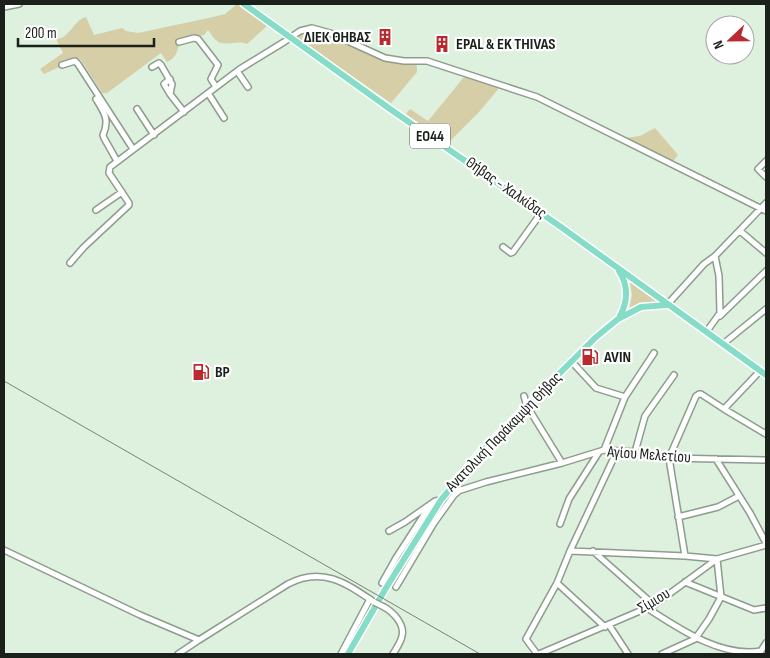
<svg xmlns="http://www.w3.org/2000/svg" width="770" height="658" font-family="'Sofia Sans Condensed',sans-serif">
	<style>
		.green { fill: #d6cea6 }
		.lines { fill: none; stroke-linecap: round; stroke-linejoin: round }
		.minor-casing { stroke: #8c9d8d; stroke-width: 8 }
		.major-casing { stroke: #fff; stroke-width: 9 }
		.minor { stroke: #fff; stroke-width: 5 }
		.major { stroke: #85ddc7; stroke-width: 6 }
		.rail { stroke: #788378; stroke-width: 1 }
		.minor-bridge-casing { stroke: #8c9d8d; stroke-width: 8; stroke-linecap: butt }
		.minor-bridge { stroke: #fff; stroke-width: 5 }
		.labels { text-anchor: middle; dominant-baseline: central; stroke-width: 4.5; stroke-linejoin: round; paint-order: stroke }
		.shield { fill: #fff; stroke: #5f635f; stroke-width: 1 }
		.shield-label { font-size: 15px; font-weight: bold; fill: #1a201a }
		.poi-label { font-size: 16px; font-weight: bold; fill: #1a201a; stroke: #fff; text-anchor: start }
		.street-label { font-size: 16px; fill: #1a201a; stroke: #fff }
	</style>
	<rect width="100%" height="100%" fill="#def0de"/>
	<path class="green" d="M237,4L267,26L247,44C238,39 224,48 216,40C213,38 211,33 208,30L204,35L181,40C177,49 178,57 167,62L161,53L107,93H102L81,60L77,59L44,74L40,69L63,53L56,39C70,39 73,20 86,17L94,35L122,28L126,31L138,33L213,17L225,14Z
		M311,31L329,36L383,60L416,64L417,67V72L391,103L295,37L305,32Z
		M464,77L500,87L479,112L447,144L406,114L410,109L428,121Z
		M655,128L678,155L673,161L625,138L640,136Z
		M630,281L659,303H644L629,310L632,295Z"/>
	<g class="lines">
		<g class="minor-casing">
			<path id="minor" d="M4,7L19,4
				M179,42L194,38L198,39L218,65L211,79L216,87
				M62,65L75,61L78,64L133,149
				M152,67L159,63L161,65L172,84L170,94L184,112
				M237,71L248,87
				M208,93L224,118
				M170,94L164,84L170,79
				M96,99C104,112 110,120 103,135L104,138L117,161
				M137,109L154,135
				M766,161L758,169L766,177
				M96,210L122,192
				M740,231L766,253
				M503,247L511,253L513,252L541,213
				M70,263L84,247L129,205V203L109,173L110,167L240,69L284,42L300,31L312,28L330,33L385,58L404,61H427L537,97L766,211
				M667,305L704,264L715,256L766,203
				M720,316L766,271
				M707,331L720,313L719,276L715,256
				M723,344L766,309
				M572,362L596,388L625,397
				M524,396L527,406L562,463
				M724,409L760,371
				M604,450L625,397L654,353
				M635,452L645,416L674,375
				M716,459L750,513L766,543
				M447,492L461,490L486,482L562,463L604,450L635,452L669,458L766,460
				M678,517L718,507L739,496
				M560,524L569,499L599,452
				M389,531L405,522L435,501L441,500
				M4,550L140,615L199,640L288,584C322,566 346,583 374,602
				M570,551L617,451
				M593,551L654,605
				M685,556L669,458L696,396L699,394H701L724,409L766,434
				M685,582L754,610L766,608
				M382,583L396,558L431,504
				M557,583L605,627
				M396,587L434,523L454,495L460,490
				M384,607C393,612 405,624 402,636C401,642 396,649 393,654
				M647,608C678,628 721,658 761,651
				M609,625L628,654
				M178,654L199,640
				M341,654L370,599
				M537,654L526,639L557,583L570,551L685,556L717,559L721,597L709,619L695,639L662,654
				M539,654L654,605L717,559L766,545
				M759,654L766,643"/>
		</g>
		<g class="major-casing">
			<path id="major" d="M244,4L390,109L561,227L766,375
				M619,271C628,285 628,301 620,316
				M348,654L386,588L441,500L477,456L595,338L618,319L641,307L667,305"/>
		</g>
		<use href="#minor" class="minor"/>
		<use href="#major" class="major"/>
		<path class="rail" d="M4,381L480,654"/>
		<g class="minor-bridge-casing">
			<path id="minor-bridge" d="M374,602L384,607"/>
		</g>
		<use href="#minor-bridge" class="minor-bridge"/>
	</g>
	<defs>
		<g id="building-bare" transform="scale(1.35)"><path d="M-4-6H4V6H1V3H-1V6H-4ZM-2.5-4.3h1.7v1.8h-1.7ZM.8-4.3h1.7v1.8H.8ZM-2.5-1h1.7V.8h-1.7ZM.8-1h1.7V.8H.8Z" fill="#b92930" stroke="#fff" stroke-width="2.5" paint-order="stroke"/></g>
		<g id="fuel-bare" transform="scale(1.35)"><path d="M-5.5-6h7V0h2V4h1.3V-2.5L3-4.5l.8-.8L6-3V5H2.5V1h-1V6h-7ZM-4.2-4.7v3.2H.2V-4.7Z" fill="#b92930" stroke="#fff" stroke-width="2.5" paint-order="stroke"/></g>
	</defs>
	<g fill-rule="evenodd">
		<use href="#building-bare" x="385" y="37"/>
		<use href="#building-bare" x="442" y="44"/>
		<use href="#fuel-bare" x="590" y="357"/>
		<use href="#fuel-bare" x="201" y="372"/>
	</g>
	<g class="labels">
		<rect class="shield" x="410" y="123.5" width="40" height="25" rx="4"/>
		<g class="shield-label">
			<text x="430" y="136">ΕΟ44</text>
		</g>
		<g class="poi-label">
			<text x="371" y="37" text-anchor="end">ΔΙΕΚ ΘΗΒΑΣ</text>
			<text x="456" y="44">EPAL &amp; EK THIVAS</text>
			<text x="604" y="357">AVIN</text>
			<text x="215" y="372">BP</text>
		</g>
		<g class="street-label">
			<text transform="translate(506 188) rotate(35)">Θήβας - Χαλκίδας</text>
			<text transform="translate(504 432) rotate(-46)">Ανατολική Παράκαμψη Θήβας</text>
			<text transform="translate(649 455) rotate(4)">Αγίου Μελετίου</text>
			<text transform="translate(654 601) rotate(-31)">Σίμιου</text>
		</g>
	</g>
	<rect width="770" height="658" fill="none" stroke="#1a201a" stroke-width="10"/>
	<g transform="translate(730 40) rotate(248)"><circle r="24" fill="#ffffff" stroke="#a3a6a3"/>
	<path d="M0-4L9 19L0 12L-9 19Z" fill="#b92930"/>
	<text y="-8" font-size="14" font-weight="bold" text-anchor="middle" fill="#1a201a">N</text>
	</g>
	<path d="M18 38v8h136v-8" fill="none" stroke="#1a201a" stroke-width="2.5"/>
	<text x="25" y="38" font-size="15" fill="#1a201a" stroke="#ffffff" stroke-width="4" paint-order="stroke">200 m</text>
</svg>
